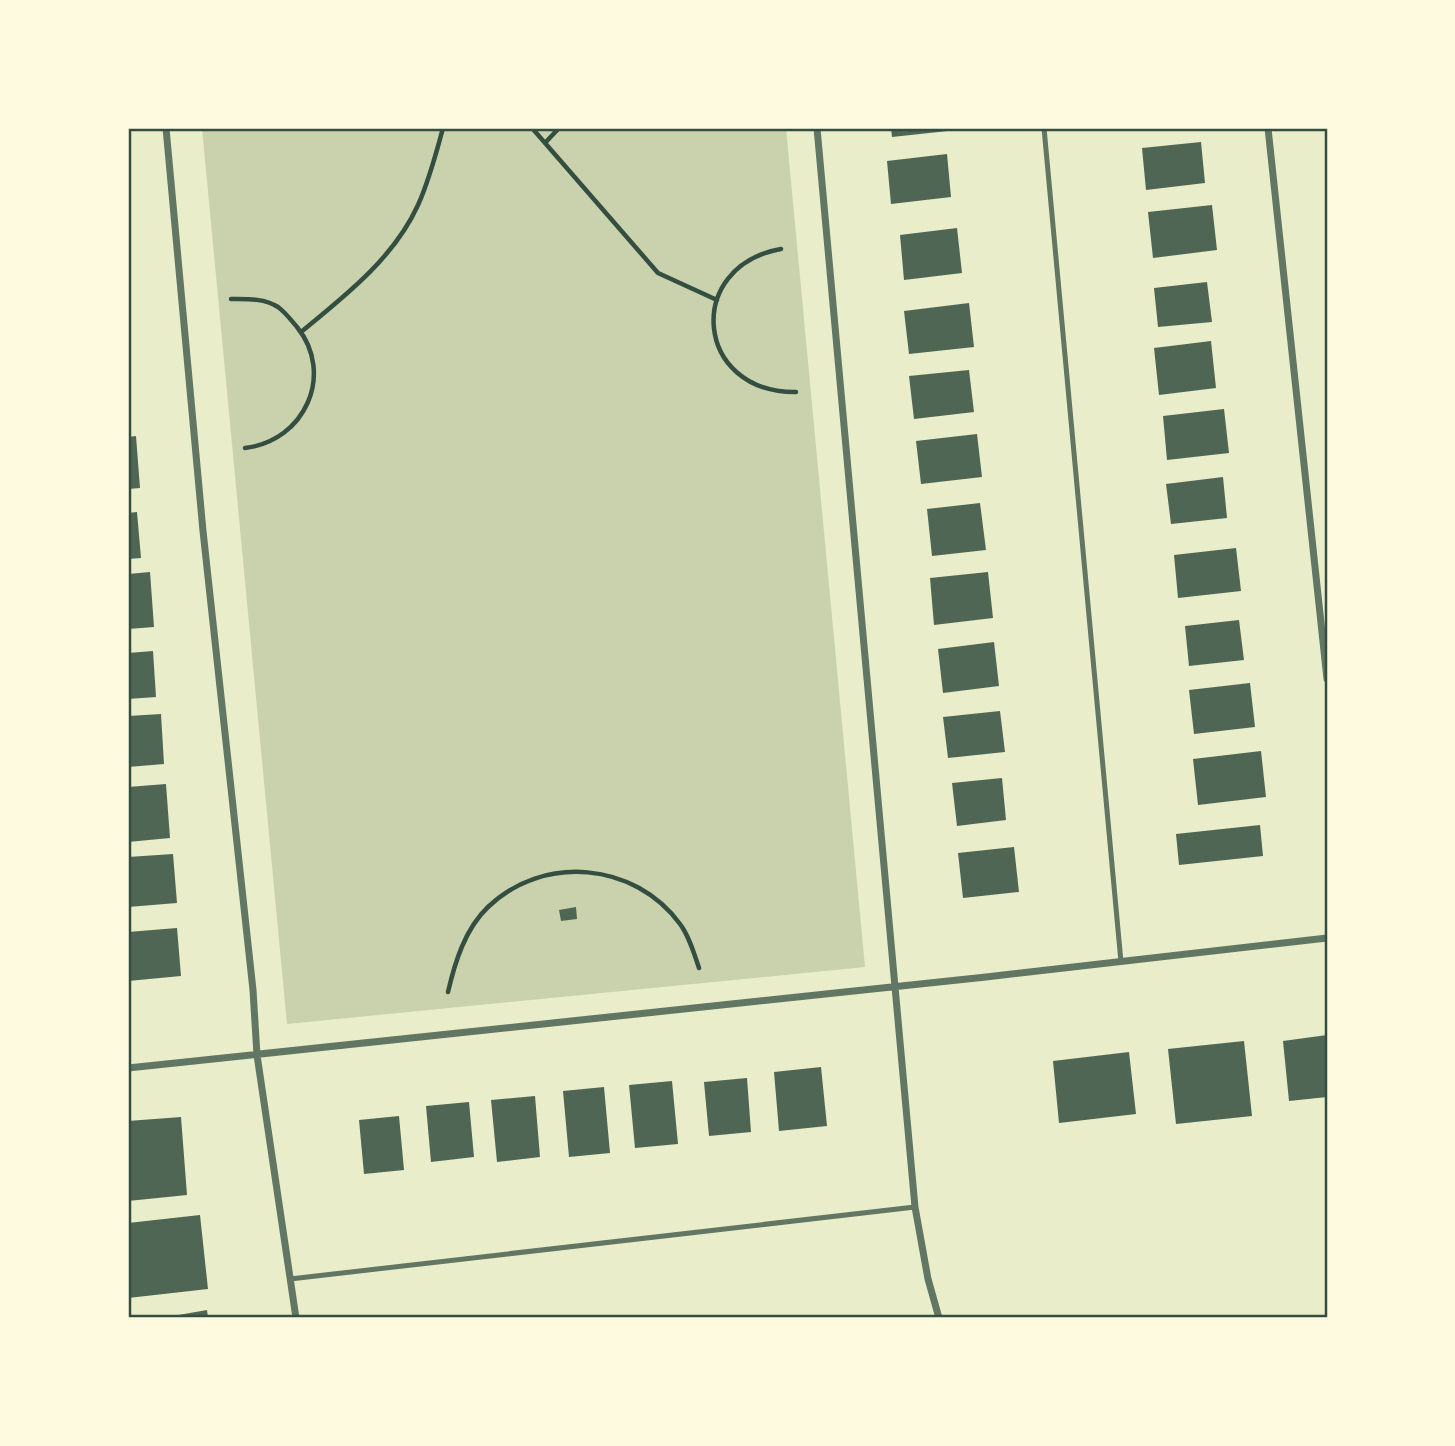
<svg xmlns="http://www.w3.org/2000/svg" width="1455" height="1446" font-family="'IBM Plex Sans',sans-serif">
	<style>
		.green { fill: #cad2ad }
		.building { fill: #4f6655 }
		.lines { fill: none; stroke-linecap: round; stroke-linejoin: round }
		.path { stroke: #344e41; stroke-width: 4.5 }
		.service { stroke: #617663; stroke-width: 5 }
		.minor { stroke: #617663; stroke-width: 7 }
		.neatline { fill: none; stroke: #344e41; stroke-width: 2.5 }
	</style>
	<rect width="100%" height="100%" fill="#e9edc9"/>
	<path class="green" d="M202,128H786L865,967L287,1024Z"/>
	<path class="building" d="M891,128H948V131L892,137Z
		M1201,142L1205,183L1146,190L1142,148Z
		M947,154L951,197L891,204L887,161Z
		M1212,205L1217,250L1153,258L1148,212Z
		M957,228L962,273L904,280L900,235Z
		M1207,282L1212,322L1158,327L1154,288Z
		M969,303L974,347L909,354L904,311Z
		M1211,341L1216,388L1159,395L1154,348Z
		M969,370L974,412L914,419L909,376Z
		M1224,409L1229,453L1167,460L1163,416Z
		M977,434L982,477L921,484L916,441Z
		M136,436L140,488L128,489V437Z
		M1223,477L1227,518L1171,524L1166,484Z
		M980,503L986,550L932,556L927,509Z
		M137,512L141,558L128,559V513Z
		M1236,548L1241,591L1178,598L1174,555Z
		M150,572L154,627L128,629V574Z
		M988,572L993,618L934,625L930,578Z
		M1239,620L1244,660L1189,666L1185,626Z
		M994,642L999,686L943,693L938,649Z
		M153,651L156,697L128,699V653Z
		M1250,683L1255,727L1194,734L1189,690Z
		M1000,711L1005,752L948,758L943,717Z
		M161,714L164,764L128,767V716Z
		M1261,751L1266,797L1198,805L1193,759Z
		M1002,778L1006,820L957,826L952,783Z
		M166,784L170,838L128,842V787Z
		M1260,825L1263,856L1179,865L1176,834Z
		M1014,847L1019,892L963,898L958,853Z
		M173,854L177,903L128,907V857Z
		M576,907L577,919L561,921L559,910Z
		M177,928L181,976L128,981V932Z
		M1327,1035V1097L1289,1101L1283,1041Z
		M1244,1041L1252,1116L1176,1124L1168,1049Z
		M1129,1052L1136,1114L1059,1123L1053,1061Z
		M821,1067L827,1126L779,1131L774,1072Z
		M747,1078L751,1132L709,1136L704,1082Z
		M672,1081L678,1144L635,1148L629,1085Z
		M604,1087L610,1153L569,1157L563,1091Z
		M535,1096L540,1157L497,1162L491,1100Z
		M469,1102L474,1157L431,1162L426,1106Z
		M399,1116L404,1170L364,1174L359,1120Z
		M181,1117L187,1195L128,1201V1121Z
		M200,1215L208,1289L128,1298V1223Z
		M207,1310L208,1318H167V1317Z"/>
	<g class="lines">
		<path class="path" d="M532,128L658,273L717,300
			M545,143L559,128
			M781,249C684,266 694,393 796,392
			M231,299C246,299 264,298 278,307C285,312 291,320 297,327C335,374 305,441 245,448
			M301,332C345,296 394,258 418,205C429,181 436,154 443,128
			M448,992C455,962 465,929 488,907C543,854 635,862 680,924C689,936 694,953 699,968"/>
		<path class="service" d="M1044,128L1121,962
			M290,1279L915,1207"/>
		<path class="minor" d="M166,128L203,531L253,990L257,1055L296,1318
			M817,128L915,1207L928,1279L939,1318
			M1268,128L1327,679
			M128,1068L986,977L1327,938"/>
	</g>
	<rect width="1455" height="1446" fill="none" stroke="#fefae0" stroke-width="259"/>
	<rect x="130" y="130" width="1196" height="1186" class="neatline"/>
</svg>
